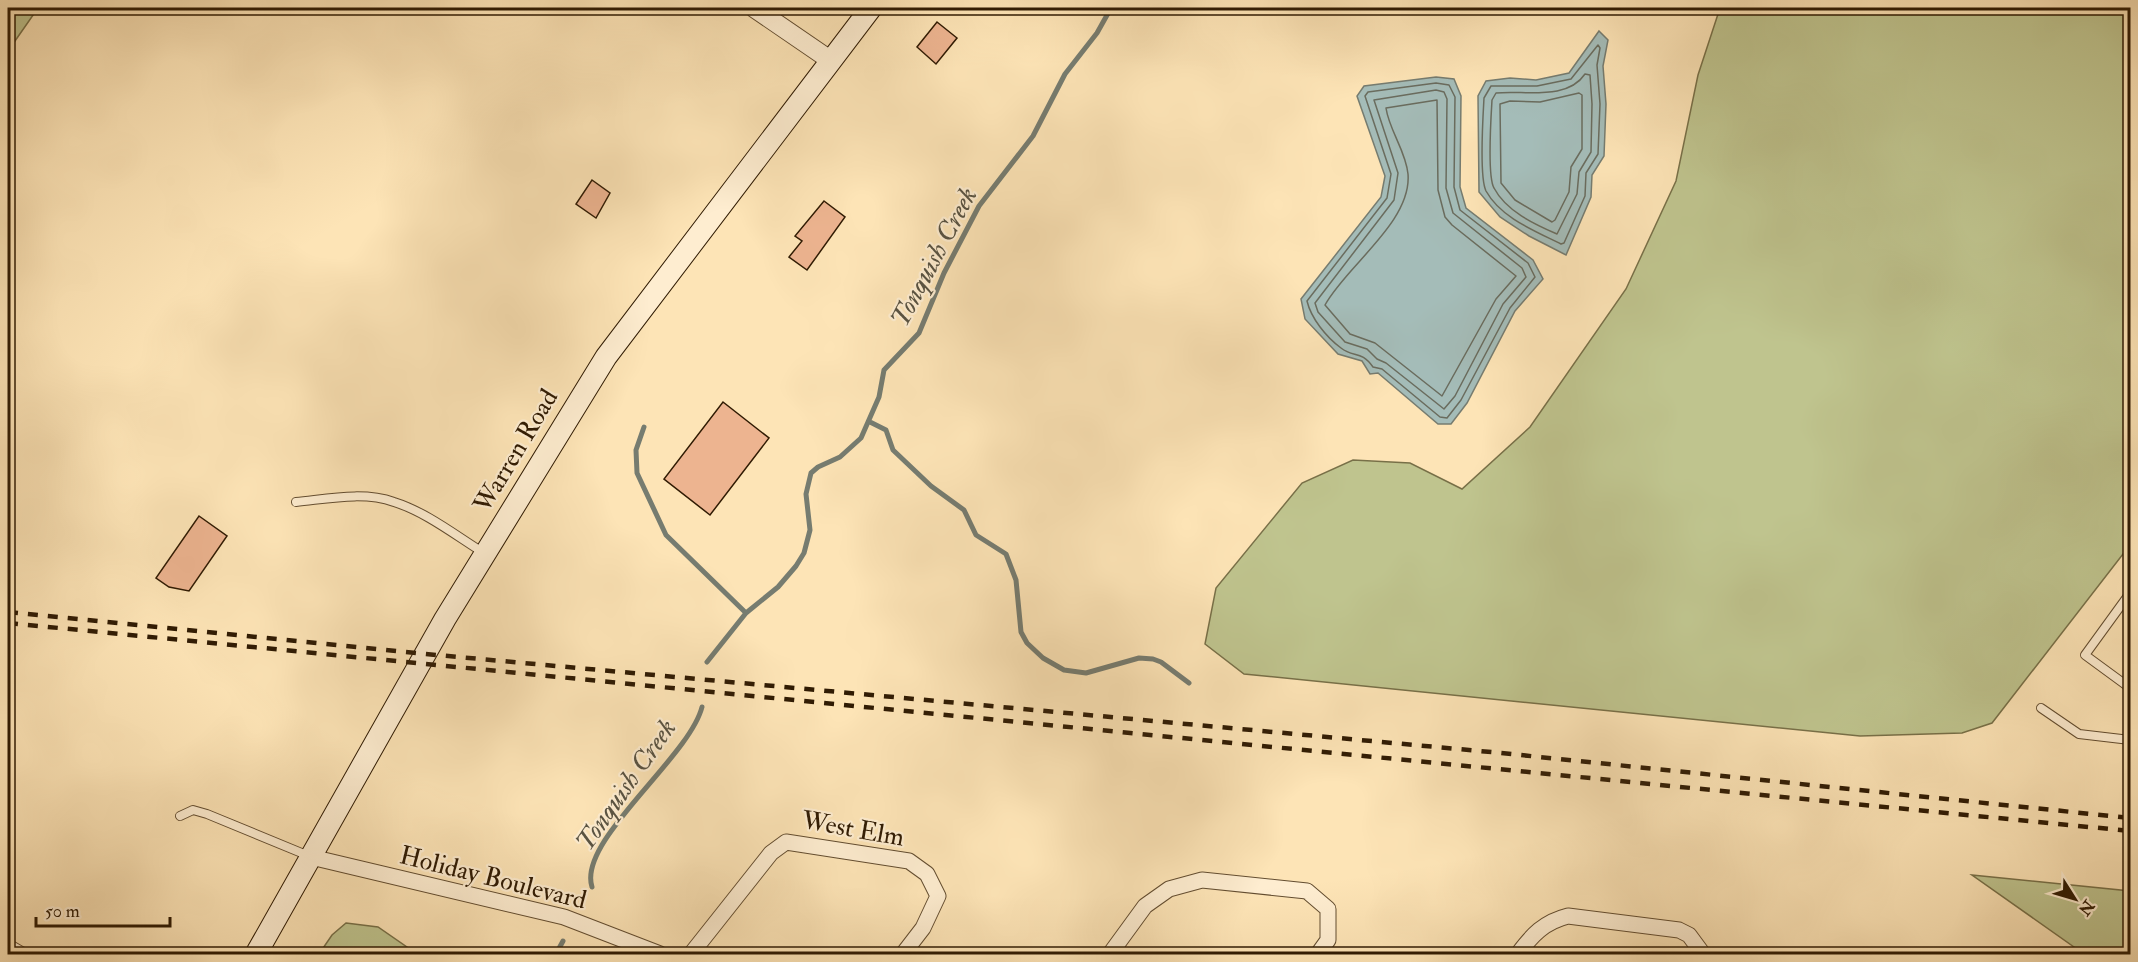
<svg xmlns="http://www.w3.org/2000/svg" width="2138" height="962" font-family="'IM FELL Double Pica',serif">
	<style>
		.green { fill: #bfc48e; stroke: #787048; stroke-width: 1.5 }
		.water { fill: #a4bcb8; stroke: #767c70; stroke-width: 1.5 }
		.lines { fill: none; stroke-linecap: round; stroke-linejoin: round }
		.shore { stroke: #6a6c5e; stroke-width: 1.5 }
		.stream { stroke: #767c70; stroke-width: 5 }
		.building { fill: #edb490; stroke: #301b03; stroke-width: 1.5 }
		.service-casing { stroke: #634d30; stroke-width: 10 }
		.minor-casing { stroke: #634d30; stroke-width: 17 }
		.tertiary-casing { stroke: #634d30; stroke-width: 20 }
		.secondary-casing { stroke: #301b03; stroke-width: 23 }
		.service { stroke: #feedd0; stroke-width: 8 }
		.minor { stroke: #feedd0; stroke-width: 15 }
		.tertiary { stroke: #feedd0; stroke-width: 18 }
		.secondary { stroke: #feedd0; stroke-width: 21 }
		.rail { stroke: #301b03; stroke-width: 4.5; stroke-dasharray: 10 10; stroke-linecap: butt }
		.labels { text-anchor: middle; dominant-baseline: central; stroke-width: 4.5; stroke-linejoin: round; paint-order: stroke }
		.street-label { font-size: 26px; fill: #301b03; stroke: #feedd0 }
		.water-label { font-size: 27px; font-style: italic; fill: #595342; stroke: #feedd0 }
	</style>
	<rect width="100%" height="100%" fill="#fde4b6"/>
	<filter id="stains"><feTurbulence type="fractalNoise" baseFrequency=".00333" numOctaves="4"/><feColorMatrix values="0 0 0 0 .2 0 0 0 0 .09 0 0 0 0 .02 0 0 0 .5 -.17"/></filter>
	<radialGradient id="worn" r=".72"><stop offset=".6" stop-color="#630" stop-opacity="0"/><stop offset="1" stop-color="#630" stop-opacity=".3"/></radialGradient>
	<path class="green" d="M8,8H38L8,51Z
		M1720,8H2130V545L1992,723L1962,733L1860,736L1244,674L1205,644L1216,588L1302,483L1353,460L1410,463L1462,489L1530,427L1626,289L1676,181L1698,75Z
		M1972,875L2130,891V954H2084Z
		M346,923L378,927L417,954H319L332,935Z"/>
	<path class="water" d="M1599,31L1608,40L1603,66L1606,104L1604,156L1592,175L1591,197L1566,255L1529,236L1500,217L1479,192L1478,96L1486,81L1510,78L1536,80L1569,73Z
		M1436,77L1454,79L1461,96L1460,187L1466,208L1533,260L1543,279L1515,311L1467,403L1451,424H1438L1378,373L1370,374L1362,361L1338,354L1305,319L1301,299L1381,197L1385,176L1357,96L1364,86Z"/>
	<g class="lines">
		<path class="shore" d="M1598,45L1600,48L1597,65L1600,104L1598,154L1586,173L1585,196L1564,243L1561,244C1535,231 1501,218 1486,191C1479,177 1483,116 1484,98L1491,86H1537L1571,79Z
			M1585,74L1590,75L1592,104L1591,152L1579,172L1577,194L1557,234C1534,224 1506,211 1494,188C1487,176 1491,117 1492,100L1496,93C1524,90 1567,101 1585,74Z
			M1436,83L1449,85L1455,97L1454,187L1460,210L1528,263L1535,277L1510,308L1461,400L1447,418L1440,417L1382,369L1373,367C1361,350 1354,358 1341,348C1326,337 1311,318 1307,301L1387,198L1391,174L1365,96L1368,92Z
			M1436,90L1444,92L1447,99L1446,188L1453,213L1522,268L1526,277L1503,304L1455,396L1444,409L1386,363L1377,359L1367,349L1345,342L1318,312L1315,303L1394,200L1398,173L1374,100Z
			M1579,93L1582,95V149L1571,167L1569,192L1555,220L1552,222L1515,200L1501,183L1500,104L1510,101L1540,102Z
			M1437,100L1438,190L1445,217L1452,225L1516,276L1496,299L1442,396L1375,343L1350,334L1325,305C1346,266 1412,222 1408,174C1406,151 1389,130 1386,108Z"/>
		<path class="stream" d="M870,422L886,430L893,450L931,486L964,510L976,535L1006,554L1016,580L1021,632L1027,643L1043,658L1064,670L1086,673L1139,658L1153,659L1161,662L1189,683
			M644,427L636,450L637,473L666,535L746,613
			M707,662L746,613L778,587L796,566L804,553L810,530L806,494L811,473L818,467L840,457L861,438L879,397L884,370L919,333L944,273L979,206L1033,136L1065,74L1097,33L1111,8
			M592,887C577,841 689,758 702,707
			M556,954L563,941"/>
	</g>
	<path class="building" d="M937,22L957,38L936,64L917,47Z
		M592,180L610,193L596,218L576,204Z
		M824,201L845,217L807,270L789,257L802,241L795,236Z
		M723,402L769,438L710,515L664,479Z
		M199,516L227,536L189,591L169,587L156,578Z"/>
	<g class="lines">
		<g class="service-casing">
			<path id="service" d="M296,502C327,499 363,491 394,502C426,512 455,535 484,553
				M2130,593L2085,655L2130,688
				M2041,708L2079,734L2130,740
				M180,816L193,810L207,814L309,856
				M8,943L27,954"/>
		</g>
		<g class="minor-casing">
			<path id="minor" d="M311,857L564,917L660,954
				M691,954L771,853L786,842L909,861L927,874L938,896L923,928L903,954
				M1110,954L1145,906L1169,889L1202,880L1307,891L1328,909V940L1318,954
				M1518,954C1532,935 1544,922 1568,916L1679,930L1689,935L1703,954"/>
		</g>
		<g class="tertiary-casing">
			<path id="tertiary" d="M754,8L830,60"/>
		</g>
		<g class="secondary-casing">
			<path id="secondary" d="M256,954L445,619L606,357L871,8"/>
		</g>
		<use href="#service" class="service"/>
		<use href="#minor" class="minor"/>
		<use href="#tertiary" class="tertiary"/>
		<use href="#secondary" class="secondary"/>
		<path class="rail" d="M8,612L426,654L1501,753L2130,818
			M8,623L2130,831"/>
	</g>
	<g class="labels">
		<g class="street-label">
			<text transform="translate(516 451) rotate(-59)">Warren Road</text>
			<text transform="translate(853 829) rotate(10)">West Elm</text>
			<text transform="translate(493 878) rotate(14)">Holiday Boulevard</text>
		</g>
		<g class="water-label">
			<text transform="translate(934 257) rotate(-62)">Tonquish Creek</text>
			<text transform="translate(626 785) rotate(-55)">Tonquish Creek</text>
		</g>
	</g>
	<rect width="2138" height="962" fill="none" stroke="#fde4b6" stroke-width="30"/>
	<rect x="9" y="9" width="2120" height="944" fill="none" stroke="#301b03" stroke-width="3"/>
	<rect x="15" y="15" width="2108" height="932" fill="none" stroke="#301b03" stroke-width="1.5"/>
	<g transform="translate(2075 899) rotate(127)" stroke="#feedd0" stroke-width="4.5" paint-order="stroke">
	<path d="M0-4.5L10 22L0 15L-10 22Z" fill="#301b03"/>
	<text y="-9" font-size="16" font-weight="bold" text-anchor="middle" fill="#301b03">N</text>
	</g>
	<path d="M36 917v9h134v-9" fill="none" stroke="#301b03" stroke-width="3"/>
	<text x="45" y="917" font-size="18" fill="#301b03" stroke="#feedd0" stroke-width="4.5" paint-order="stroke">50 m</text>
	<rect width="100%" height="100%" filter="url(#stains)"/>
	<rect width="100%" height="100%" fill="url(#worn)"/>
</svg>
